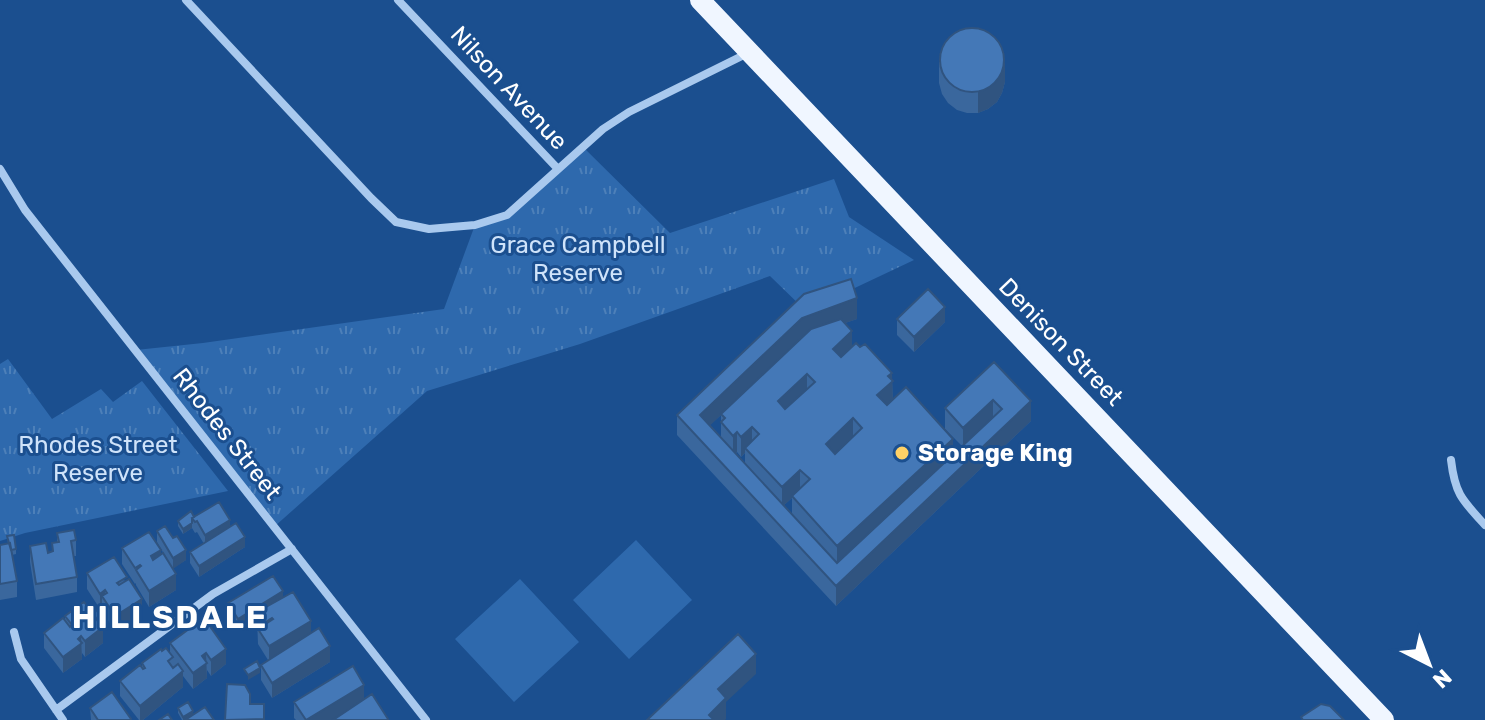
<svg xmlns="http://www.w3.org/2000/svg" width="1485" height="720" font-family="Rubik,sans-serif">
	<style>
		.grass { fill: url(#grass-tufts) }
		.pitch { fill: #2e69ad }
		.lines { fill: none; stroke-linecap: round; stroke-linejoin: round }
		.minor { stroke: #a9c9ee; stroke-width: 8 }
		.primary { stroke: #f0f6ff; stroke-width: 20 }
		.wall { fill: #3a679d; fill-rule: evenodd }
		.shaded-wall { fill: #305480 }
		.building { fill: #4478b7; stroke: #305480; stroke-width: 2; fill-rule: evenodd }
		.poi-dot { fill: #ffd166; stroke: #1b4f8f; stroke-width: 3 }
		.labels { text-anchor: middle; dominant-baseline: central; stroke-width: 6; stroke-linejoin: round; paint-order: stroke }
		.street-label { font-size: 24px; fill: #fff; stroke: #1b4f8f }
		.park-label { font-size: 24px; fill: #cfe3fa; stroke: #1b4f8f }
		.poi-label { font-size: 24px; font-weight: bold; fill: #fff; stroke: #1b4f8f; text-anchor: start }
		.district-label { font-size: 32px; font-weight: bold; letter-spacing: 2px; fill: #fff; stroke: #1b4f8f }
	</style>
	<defs>
		<pattern id="grass-tufts" width="24" height="20" patternUnits="userSpaceOnUse" patternTransform="scale(2)"><rect width="24" height="20" fill="#2e69ad"/><path d="M3 7l-1-3M5 7V3M7 7l1-3M15 17l-1-3M17 17v-4M19 17l1-3" fill="none" stroke="#4d80b9"/></pattern>
	</defs>
	<rect width="100%" height="100%" fill="#1b4f8f"/>
	<path class="grass" d="M583,147L670,233L834,179L849,217L914,260L806,311L770,276L580,344L427,391L275,526L136,350L203,343L444,309L475,225L507,215Z
		M8,359L52,419L101,389L113,402L142,381L228,491L25,533L0,541V364Z"/>
	<path class="pitch" d="M636,540L692,600L629,659L573,600Z
		M520,579L579,642L514,702L455,639Z"/>
	<g class="lines">
		<path class="minor" d="M186,0L371,198L396,222L429,229L475,225L507,215L603,129L629,112L748,53
			M398,0L558,169
			M0,169L25,210L426,720
			M1451,460C1455,494 1462,500 1485,525
			M14,632L21,659L63,720
			M56,710L213,594L292,549"/>
		<path class="primary" d="M700,0L1384,720"/>
	</g>
	<path class="wall" d="M939,62L1005,82L1002,93L997,102L988,109L978,113H967L957,110L948,103L942,94L939,83Z
		M804,294L857,319L845,323L852,346L892,380L893,400L953,454L962,446L945,429V408L994,362L1031,421L836,606L677,435V415ZM721,415V437L710,425ZM737,452L741,457L745,453V464L736,453ZM792,498V514L784,505Z
		M897,319L945,322L914,352L897,335Z
		M194,517L230,527L245,547L199,577L190,563V552L204,544L197,532L195,533L192,528L183,534L178,526V521Z
		M157,531L186,560L173,568L176,590L149,607L136,585V583L135,584L122,564V548L168,561L157,542Z
		M57,533L76,540V556H73L77,577V592L36,600L30,562V546L48,553L52,552V543L57,542Z
		M7,536L16,549V554L12,555L17,581V597L0,600V545L8,544Z
		M87,573L127,581L142,614L115,631L102,611V608L100,609L87,589Z
		M283,598L311,633L330,662L272,698L261,680V665L268,660L258,644L257,618L238,630L228,614V603Z
		M65,616L104,625L102,626L103,643L85,657L82,653V659L63,673L44,648V633L65,621Z
		M204,618L226,664L211,676L207,670V678L193,689L183,676V687L143,720H139L120,696V681L142,668V663L162,651L170,653V643Z
		M364,699L388,720H296L294,718V702Z
		M90,708L131,720H91Z
		M178,708L193,715L214,720H182L178,713Z"/>
	<path class="shaded-wall" d="M1005,62V82L1002,93L997,102L988,109L978,113V92Z
		M857,298V319L802,338L700,435V415L802,318Z
		M945,307V322L914,352V337Z
		M852,331V351L833,369V349Z
		M892,373L893,401L877,415V395L888,376Z
		M807,374V394L778,422V401Z
		M993,400V420L963,448V428Z
		M1031,401V421L836,606V586Z
		M853,418V438L826,465V444Z
		M752,427V447L745,448V453L741,457V437Z
		M737,432V452L733,456V436Z
		M953,439V459L837,566V546Z
		M800,470V490L792,496V498L782,507V487Z
		M230,520V530L205,545V535Z
		M192,523V528L183,534V529Z
		M245,537V547L199,577V566Z
		M161,549V566L151,572V556Z
		M186,550V560L173,569V558Z
		M176,574V590L149,607V591Z
		M105,590V600L102,596V608L100,609V594Z
		M283,591V602L257,612V618L238,630V619Z
		M142,599V614L115,631V616Z
		M311,621V637L269,662V646Z
		M103,627V643L85,657V641Z
		M81,636L82,659L63,673V657Z
		M330,646V662L272,698V683Z
		M226,649V664L211,676V660Z
		M206,653L207,678L193,689V673L202,656Z
		M756,654V674L726,702V719L725,720H709V715L718,689Z
		M260,668V673L248,680V675Z
		M183,671V687L143,720H140V706Z
		M364,685V700L333,720H307Z
		M193,711V717L188,720H183V717Z"/>
	<path class="building" d="M940 60a32 32 0 1 1 64 0a32 32 0 1 1-64 0Z
		M851,279L857,298L802,318L700,415L837,563L1002,409L993,400L963,428L945,408L994,362L1031,401L836,586L677,415L804,294Z
		M928,289L945,307L914,337L897,319Z
		M841,319L852,331L833,349L841,357L856,343L860,347L865,344L892,373L888,376L893,381L877,395L887,405L906,387L953,439L837,546L792,496L810,479L800,470L782,487L745,448L759,434L752,427L741,437L737,432L733,436L721,422L725,418L721,414L811,329ZM807,374L815,382L785,409L778,401ZM853,418L862,428L835,454L826,444Z
		M219,502L230,520L205,535L197,521L195,522L192,518Z
		M191,511L194,517L192,518V523L183,529L178,521Z
		M236,523L245,537L199,566L190,552Z
		M165,526L173,538L177,536L186,550L173,558L157,531Z
		M74,530L76,540L71,541L77,577L36,584L30,546L46,543L48,553L53,551L52,543L59,542L57,533Z
		M149,532L161,550L151,556L153,560L163,553L176,574L149,591L136,570L141,566L140,565L135,568L122,548Z
		M14,535L16,549L11,550L7,536Z
		M10,543L17,581L0,584V545Z
		M114,557L127,577L117,583L119,585L129,579L142,599L115,616L102,596L107,593L105,590L100,594L87,573Z
		M273,576L283,591L238,619L228,603Z
		M293,592L311,621L269,646L258,629L273,619L272,618L264,623L257,612Z
		M84,602L103,627L85,641L81,636L78,639L82,643L63,657L44,633L63,618L70,627L72,625L65,616Z
		M93,606L104,620L99,623L89,609Z
		M204,618L226,649L211,660L206,653L202,656L207,663L193,673L170,643Z
		M319,628L330,646L272,683L261,665Z
		M738,634L756,654L718,689L726,698L709,715L714,720H647Z
		M166,648L173,657L168,661L173,668L178,664L183,671L140,706L120,681L140,665L143,669L145,668L142,663L161,649L162,651Z
		M257,661L260,668L248,675L244,669Z
		M353,666L364,685L306,720L294,702Z
		M227,684L245,685L250,694V704H264V719L225,720Z
		M112,692L131,719L130,720H98L90,708Z
		M372,694L388,719L386,720H333Z
		M188,702L193,711L183,717L178,708Z
		M1321,704L1330,706L1344,720H1303L1301,717Z
		M205,707L214,720H185Z
		M168,714L172,720H159Z"/>
	<circle class="poi-dot" cx="902" cy="453" r="8"/>
	<g class="labels">
		<g class="street-label">
			<text transform="translate(509 88) rotate(47)">Nilson Avenue</text>
			<text transform="translate(1061 342) rotate(46)">Denison Street</text>
			<text transform="translate(227 434) rotate(52)">Rhodes Street</text>
		</g>
		<g class="park-label">
			<text x="578" y="245">Grace Campbell<tspan x="578" dy="28">Reserve</tspan></text>
			<text x="98" y="445">Rhodes Street<tspan x="98" dy="28">Reserve</tspan></text>
		</g>
		<g class="poi-label">
			<text x="918" y="453">Storage King</text>
		</g>
		<g class="district-label">
			<text x="170" y="617">HILLSDALE</text>
		</g>
	</g>
	<g transform="translate(1429 664) rotate(138)" stroke="#1b4f8f" stroke-width="6" paint-order="stroke">
	<path d="M0-6L14 30L0 20L-14 30Z" fill="#ffffff"/>
	<text y="-12" font-size="22" font-weight="bold" text-anchor="middle" fill="#ffffff">N</text>
	</g>
</svg>
